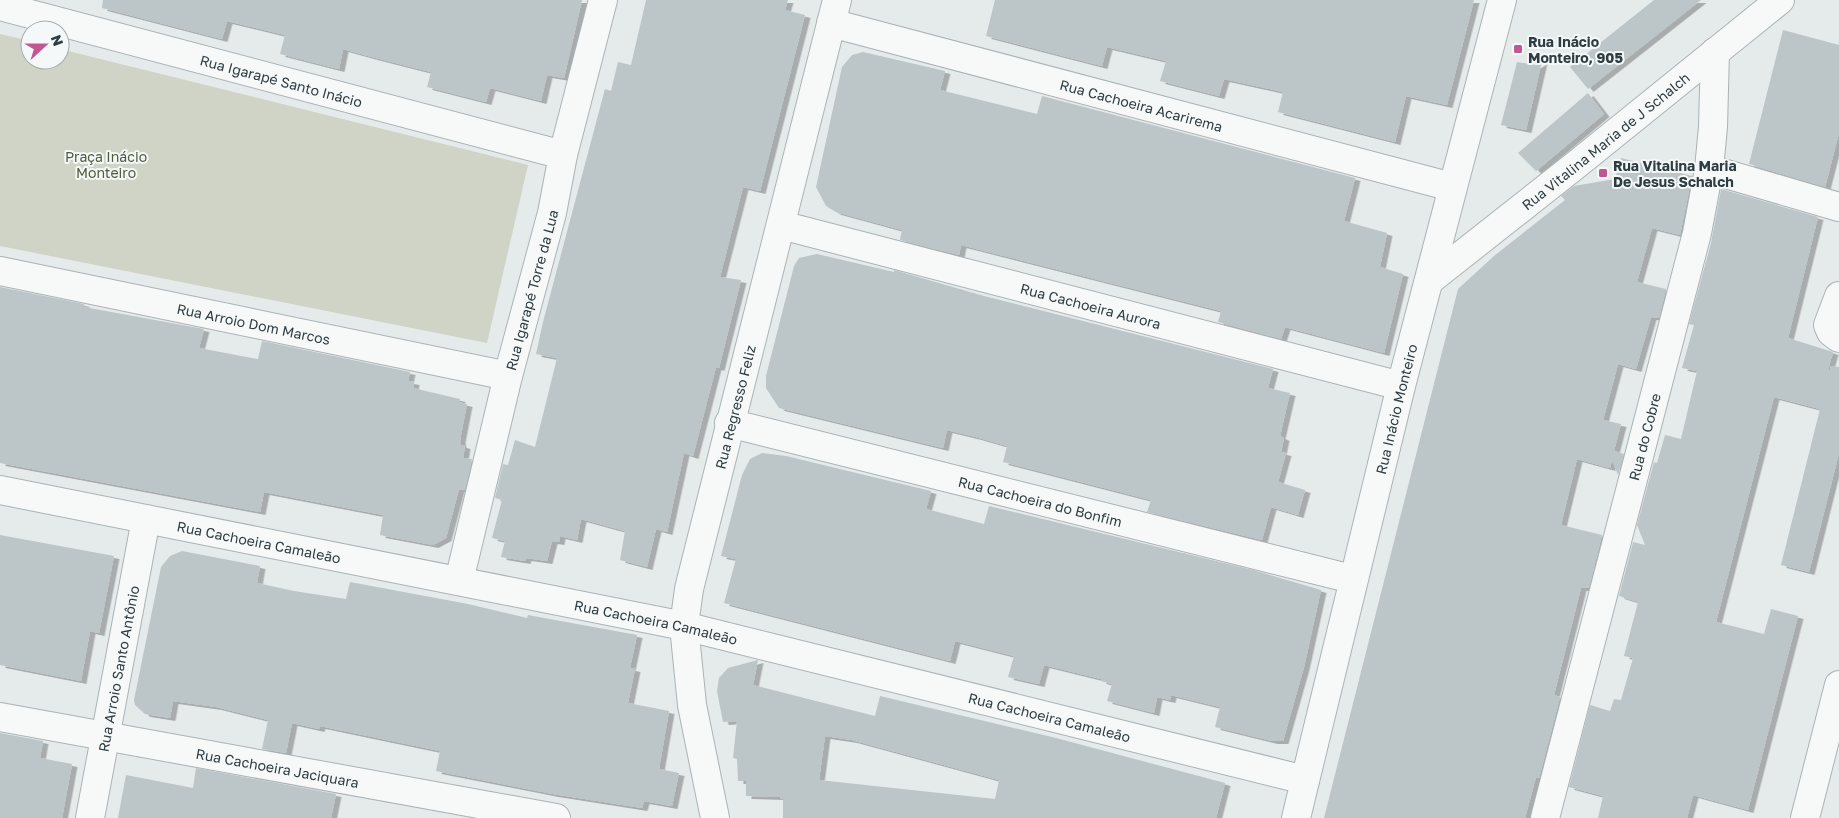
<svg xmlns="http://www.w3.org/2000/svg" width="1839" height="818" font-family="'Golos Text',sans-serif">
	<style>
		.green { fill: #cfd4c7 }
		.building { fill: #bcc5c7; fill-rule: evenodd; filter: url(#shadow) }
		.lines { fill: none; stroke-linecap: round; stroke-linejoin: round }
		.minor-casing { stroke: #aab3b5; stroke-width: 30 }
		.minor { stroke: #f7f9f9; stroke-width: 28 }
		.poi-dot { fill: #c15894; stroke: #f4f8f8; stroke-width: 2 }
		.labels { text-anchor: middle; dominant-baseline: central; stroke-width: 4; stroke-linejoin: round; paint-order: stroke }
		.poi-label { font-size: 14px; font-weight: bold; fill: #2e3d42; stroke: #f4f8f8; text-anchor: start }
		.street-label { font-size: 14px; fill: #2e3d42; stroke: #f4f8f8 }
		.park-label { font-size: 14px; fill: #505c3c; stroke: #f4f8f8 }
	</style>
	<defs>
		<filter id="shadow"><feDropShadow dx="5.5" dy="3" stdDeviation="0" flood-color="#0004"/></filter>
	</defs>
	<rect width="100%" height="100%" fill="#e5eaeb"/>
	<path class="green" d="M0,34L30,41V60H60V49L528,165L487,343L0,246Z"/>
	<path class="building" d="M103,0H582L564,78L547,75L541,101L490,88L486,102L427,87L431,72L372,57L343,49L339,69L280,54L285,35L227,21L222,39L102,8Z
		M646,0H788L785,10L805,15L760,191L743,187L720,277L741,280L719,368L716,367L693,456L684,453L667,532L656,529L647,567L620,560L625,531L581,519L577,540L560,536L559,542L552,541L547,561L526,558L525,561L501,557L505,541L492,538L502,500L495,498L503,464L508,465L515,440L535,447L557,358L536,354L543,322L605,89L611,91L618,62L631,65Z
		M995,0H1474L1447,105L1406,96L1395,142L1278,112L1283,92L1224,79L1219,96L1160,81L1166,61L1107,47L1102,66L986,36Z
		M1654,0H1701L1588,89L1570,67Z
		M1783,30L1839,45V133L1825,187L1749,164Z
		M863,52L945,71L940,90L1037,114L1042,96L1355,178L1344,221L1387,233L1380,267L1403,274L1384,353L1285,327L1281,339L1218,322L1221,311L961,245L959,255L900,240L902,230L836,212L826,206L816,187L842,67L852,55Z
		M1542,61L1526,130L1501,125L1517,62L1536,65Z
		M1588,93L1604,114L1536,171L1518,153Z
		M1621,158L1692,176L1680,235L1652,228L1637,282L1666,289L1659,318L1651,317L1636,369L1618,364L1603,420L1621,424L1614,451L1624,454L1618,475L1612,460L1610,468L1577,459L1561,525L1602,535L1589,588H1581L1554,695L1560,697L1539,778L1536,777L1525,818H1324L1458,289L1494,256L1565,200L1561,196L1574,186L1615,179Z
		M1721,189L1818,217L1788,338L1833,352L1828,370L1830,371L1831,366L1839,367V453L1809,572L1781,565L1820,409L1774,397L1716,622L1764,634L1771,609L1798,616L1748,810L1693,795L1687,818H1598L1603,796L1569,787L1590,705L1610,711L1614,699L1621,700L1633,658L1624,656L1638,602L1619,596L1633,542L1645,545L1637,525L1654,462L1657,463L1665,435L1681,439L1697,371L1682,368L1694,325L1689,324L1711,243Z
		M817,254L894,272V270L984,296L1273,369L1268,388L1290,393L1280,436L1284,438L1281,452L1286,453L1278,482L1305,490L1298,515L1271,507L1262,540L1147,512L1151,500L1003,462L1007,446L976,437L947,430L943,448L779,408L766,388V376L794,266L799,258Z
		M0,287L84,304V307L204,329L199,348L258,359L262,341L410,372L408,381L414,382L413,388L460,399L459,402L467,404L460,440L461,445L465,446L463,458L472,459L465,490L459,489L446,538L433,545L380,535L383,515L264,492L260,512L0,463Z
		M762,453L786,456L931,491L926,509L984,524L989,506L1253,570L1321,590L1304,667L1283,741H1272L1215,727L1220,707L1171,695L1170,700L1157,697L1154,713L1107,701L1112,684L1101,681V679L1044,665L1039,684L1008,677L1014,656L955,641L950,661L724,603L736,559L721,556L742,475L750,459Z
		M0,535L114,556L99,633L90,631L81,681L0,665Z
		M182,551L260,566L257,583L294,591L346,599L350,582L468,604L527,618L528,615L637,635L630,668L635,669L628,703L669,711L659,769L679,773L672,806L644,801L642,808L553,794L436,771L440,751L320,726L319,729L292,723L286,753L262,749L268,720L216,707L173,701L170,718L145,714L135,705L134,700L161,567L170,556Z
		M758,660L753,685L875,716L880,696L1056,738L1225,783L1216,818H783V799H780V797L746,796V781H738L737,759L733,758L737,721L723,722L717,691L719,678L728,668ZM825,736L852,740L999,780L995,799L819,780Z
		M0,733L43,741L40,758L72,764L62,818H0Z
		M196,768L336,794L331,818H118L126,775L193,788Z"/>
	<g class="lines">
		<g class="minor-casing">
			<g id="minor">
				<path id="s1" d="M0,6L563,155"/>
				<path id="s2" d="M831,23L1452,187"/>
				<path d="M1709,169L1839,207"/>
				<path id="s3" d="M781,225L1401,386"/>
				<path id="s4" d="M0,271L508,376"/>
				<path id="s5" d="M1430,280L1577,164L1780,0"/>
				<path d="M1839,296L1828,325L1831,332L1839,338"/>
				<path id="s6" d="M729,423L1352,579"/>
				<path id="s7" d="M0,490L684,626L1305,780"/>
				<path id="s8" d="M459,581L508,376L552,213L563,155L603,0"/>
				<path id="s9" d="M0,717L556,818"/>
				<path id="s10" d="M90,818L146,519"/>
				<path id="s11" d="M715,818L692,705L684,626L689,589L837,0"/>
				<path id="s12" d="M1296,818L1401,386L1502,0"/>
				<path id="s13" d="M1545,818L1697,233L1709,169L1713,127L1715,52"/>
				<path d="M1805,818L1839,685"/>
			</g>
		</g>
		<use href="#minor" class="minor"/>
	</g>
	<g class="poi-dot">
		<rect x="1513" y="44" width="10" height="10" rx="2.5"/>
		<rect x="1598" y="168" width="10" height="10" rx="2.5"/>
	</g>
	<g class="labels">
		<g class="poi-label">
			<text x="1528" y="41">Rua Inácio<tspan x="1528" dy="16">Monteiro, 905</tspan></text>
			<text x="1613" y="165">Rua Vitalina Maria<tspan x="1613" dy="16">De Jesus Schalch</tspan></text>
		</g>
		<g class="street-label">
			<text stroke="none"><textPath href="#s1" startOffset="291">Rua Igarapé Santo Inácio</textPath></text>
			<text stroke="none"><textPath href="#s2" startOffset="321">Rua Cachoeira Acarirema</textPath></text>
			<text stroke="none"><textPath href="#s5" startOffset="224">Rua Vitalina Maria de J Schalch</textPath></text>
			<text stroke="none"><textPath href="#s8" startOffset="300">Rua Igarapé Torre da Lua</textPath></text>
			<text stroke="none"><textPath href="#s3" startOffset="320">Rua Cachoeira Aurora</textPath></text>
			<text stroke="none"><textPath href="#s4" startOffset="259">Rua Arroio Dom Marcos</textPath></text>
			<text stroke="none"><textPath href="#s11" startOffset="420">Rua Regresso Feliz</textPath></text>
			<text stroke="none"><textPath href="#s12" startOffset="421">Rua Inácio Monteiro</textPath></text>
			<text stroke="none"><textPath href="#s13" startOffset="394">Rua do Cobre</textPath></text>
			<text stroke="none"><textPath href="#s6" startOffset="321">Rua Cachoeira do Bonfim</textPath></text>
			<text stroke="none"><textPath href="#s7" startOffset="264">Rua Cachoeira Camaleão</textPath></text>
			<text stroke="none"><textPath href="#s7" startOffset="669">Rua Cachoeira Camaleão</textPath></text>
			<text stroke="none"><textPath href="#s10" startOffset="152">Rua Arroio Santo Antônio</textPath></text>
			<text stroke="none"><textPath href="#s7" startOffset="1074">Rua Cachoeira Camaleão</textPath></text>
			<text stroke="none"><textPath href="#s9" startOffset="282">Rua Cachoeira Jaciquara</textPath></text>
		</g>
		<g class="park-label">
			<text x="106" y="156">Praça Inácio<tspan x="106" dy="16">Monteiro</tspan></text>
		</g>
	</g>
	<g transform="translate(45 45) rotate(69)"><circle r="24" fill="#f4f8f8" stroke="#a5adaf"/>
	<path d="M0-4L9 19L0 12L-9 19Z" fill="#c15894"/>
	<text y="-8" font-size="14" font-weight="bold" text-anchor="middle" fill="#2e3d42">N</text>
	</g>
</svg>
